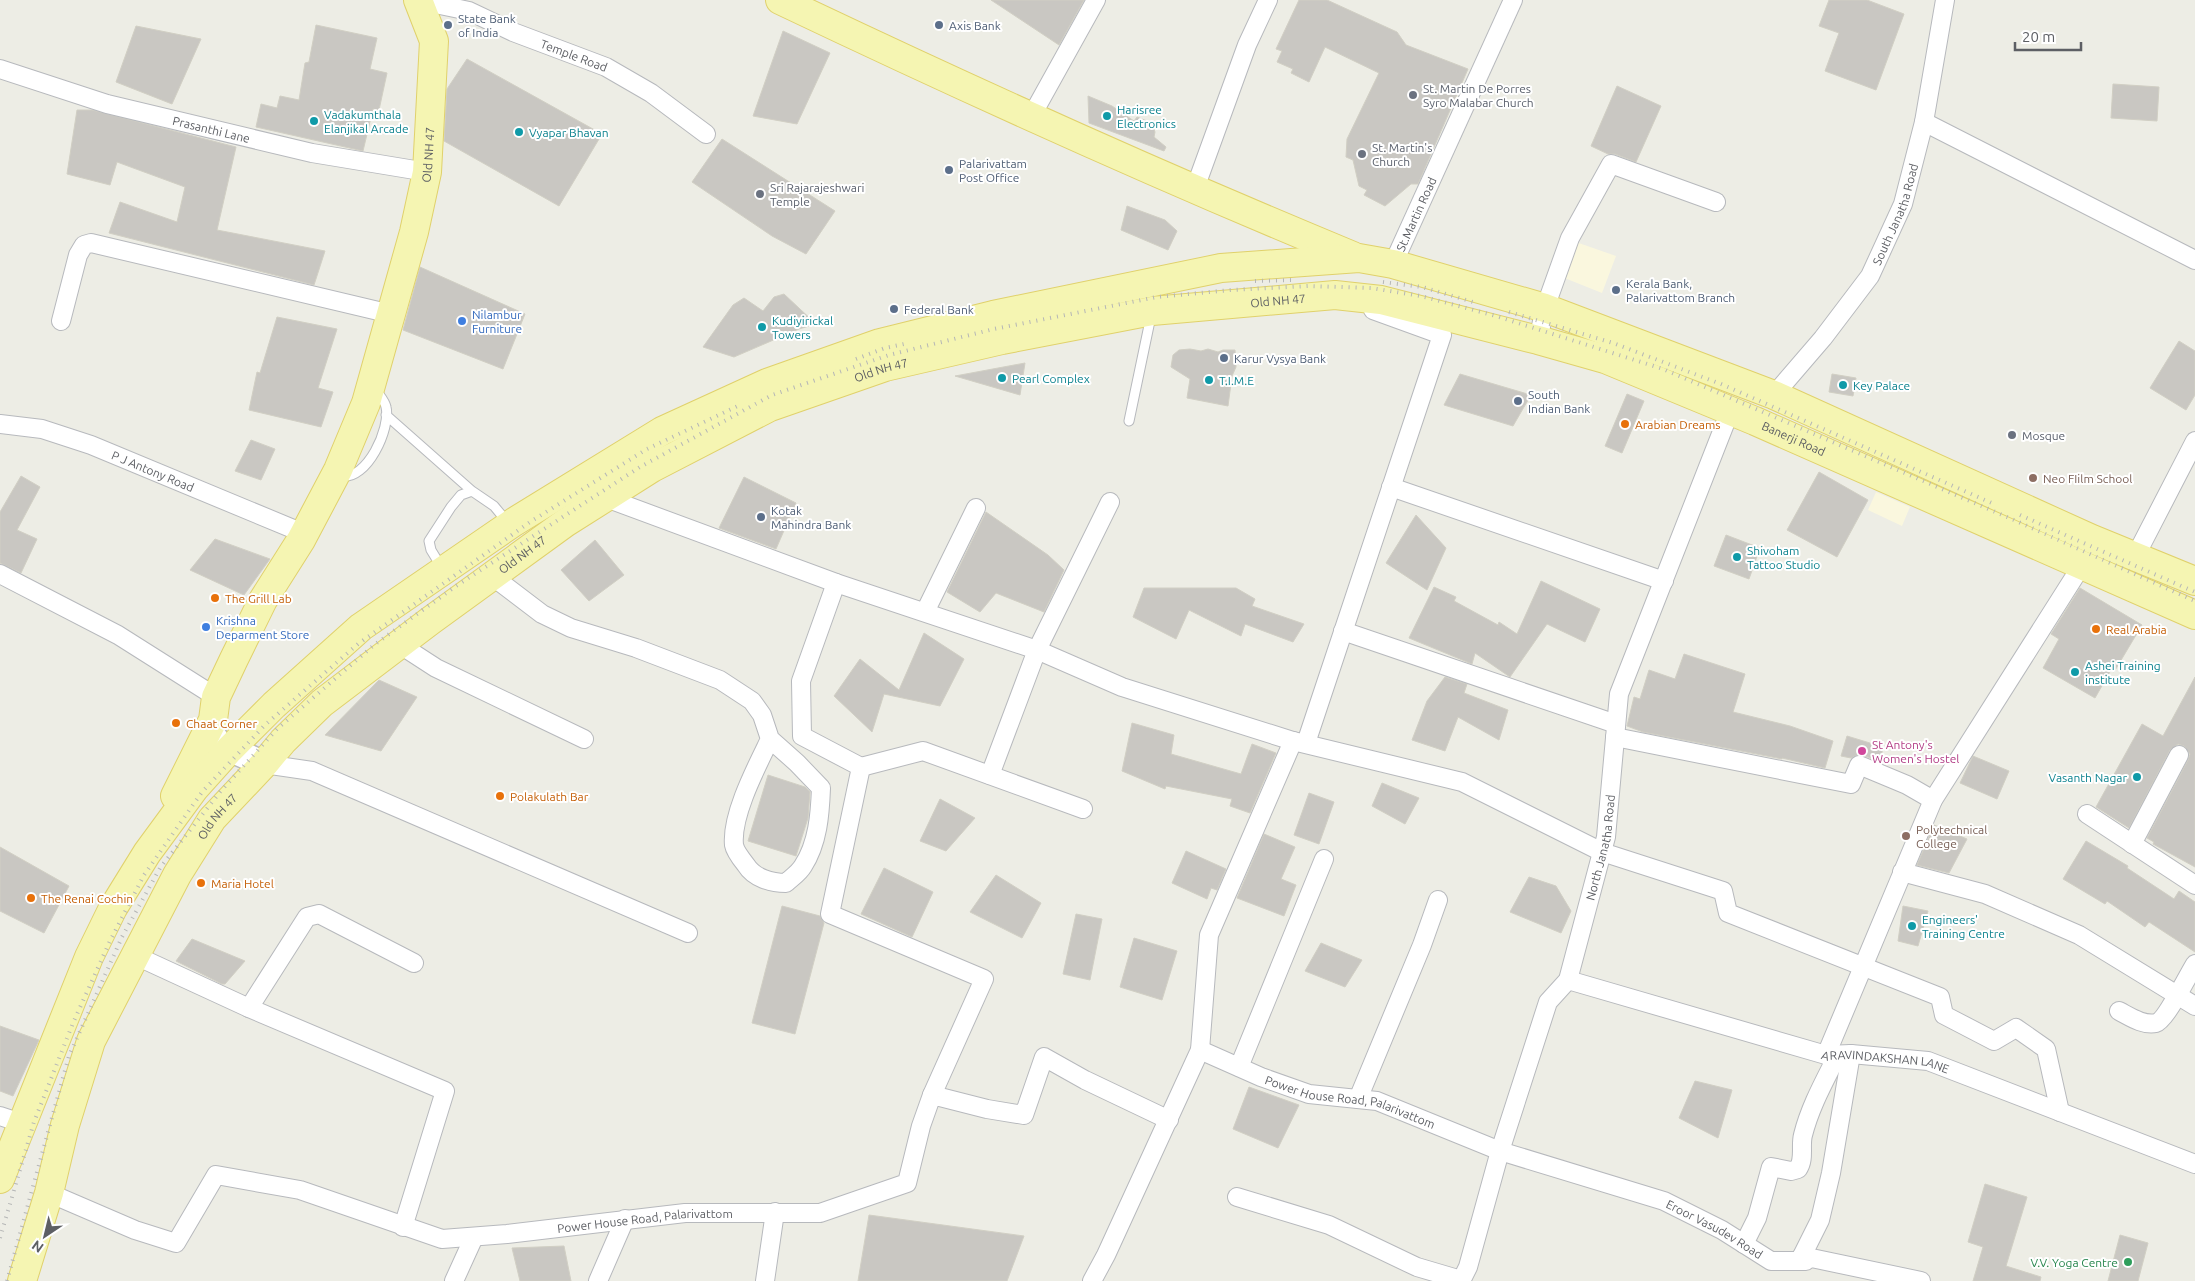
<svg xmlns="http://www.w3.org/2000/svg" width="2195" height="1281" font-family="Ubuntu,sans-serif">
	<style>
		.commercial { fill: #faf7de }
		.building { fill: #c9c7c2; stroke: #d1cfc4 }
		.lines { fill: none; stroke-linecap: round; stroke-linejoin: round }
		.lane-casing { stroke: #b7b9bd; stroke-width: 11 }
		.street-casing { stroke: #b7b9bd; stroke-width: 20 }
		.secondary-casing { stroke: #b8babf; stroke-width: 28 }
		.primary-casing { stroke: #e0d16b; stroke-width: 30 }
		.lane { stroke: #fff; stroke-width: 9 }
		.street { stroke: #fff; stroke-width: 18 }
		.secondary { stroke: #fff; stroke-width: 25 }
		.primary { stroke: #f5f5b2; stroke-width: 28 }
		.rail { stroke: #b5b6b6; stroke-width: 4; stroke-dasharray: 1 6; stroke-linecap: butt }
		.service-dot { fill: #5c6f8a; stroke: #fff; stroke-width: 2 }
		.worship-dot { fill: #6b7280; stroke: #fff; stroke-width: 2 }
		.culture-dot { fill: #0f9aa8; stroke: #fff; stroke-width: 2 }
		.shop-dot { fill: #3f7fe0; stroke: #fff; stroke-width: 2 }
		.food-dot { fill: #e8710a; stroke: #fff; stroke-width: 2 }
		.education-dot { fill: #8d6e63; stroke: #fff; stroke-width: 2 }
		.hotel-dot { fill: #d1479c; stroke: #fff; stroke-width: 2 }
		.leisure-dot { fill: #2e9e5b; stroke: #fff; stroke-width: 2 }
		.labels { text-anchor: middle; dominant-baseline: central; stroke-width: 4; stroke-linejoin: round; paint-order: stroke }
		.service-label { font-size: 12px; fill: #4e5e75; stroke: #fff; text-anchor: start }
		.street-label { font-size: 12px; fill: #5d5f64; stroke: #fff }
		.worship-label { font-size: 12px; fill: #5b616d; stroke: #fff; text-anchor: start }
		.culture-label { font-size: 12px; fill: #0d838f; stroke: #fff; text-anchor: start }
		.shop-label { font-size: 12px; fill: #366cbe; stroke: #fff; text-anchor: start }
		.food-label { font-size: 12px; fill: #c56008; stroke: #fff; text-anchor: start }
		.education-label { font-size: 12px; fill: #785e54; stroke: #fff; text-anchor: start }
		.hotel-label { font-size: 12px; fill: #b23c85; stroke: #fff; text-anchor: start }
		.leisure-label { font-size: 12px; fill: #27864d; stroke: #fff; text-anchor: end }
	</style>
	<rect width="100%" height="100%" fill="#edede5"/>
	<path class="commercial" d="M1573,241L1616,256L1602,293L1562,277Z
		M1876,492L1910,507L1902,526L1868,510Z"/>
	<path class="building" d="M991,0H1084L1059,45Z
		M1299,0H1327L1397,32L1406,45L1468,69L1418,184H1411L1385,206L1364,195L1367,190L1359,186L1353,160L1346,157L1347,139L1379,73L1325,47L1309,82L1291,73L1293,69L1277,62L1282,51L1276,49Z
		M1829,0H1867L1904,14L1876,90L1825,71L1839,33L1819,26Z
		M316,25L377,38L370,69L387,73L379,110L373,109L363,151L256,127L261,104L277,108L280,96L299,100L305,63L309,62Z
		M136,26L201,39L172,104L116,82Z
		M783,31L830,53L797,124L753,116Z
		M467,59L602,134L559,206L444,141L447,89Z
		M2113,84L2159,87L2157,121L2111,118Z
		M1617,86L1661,106L1636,162L1615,154H1608L1591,146Z
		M1088,96L1112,106L1134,121L1137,117L1152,123L1155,132L1154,137L1166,147L1164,151L1089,123Z
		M77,110H92L236,147L217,230L325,251L314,285L109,233L120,202L177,222L185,187L117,162L110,185L67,174Z
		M722,139L835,211L806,254L772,236L692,182Z
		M1127,206L1165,220L1177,231L1168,250L1121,230Z
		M420,267L525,314L503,369L403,330Z
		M784,294L816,324L799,329L734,357L703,347L733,305L744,298L763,311L774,297Z
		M277,317L337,329L318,388L333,392L321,427L249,410L257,372L260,373Z
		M2179,341L2195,351V395L2186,410L2150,388Z
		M1190,349L1201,351L1208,349L1218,352L1223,350H1235L1236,367L1232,376L1228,406L1187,398L1190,379L1171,367L1173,355L1179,350Z
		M1025,363L1020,395L955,376Z
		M1460,374L1531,395L1513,426L1444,405Z
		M1832,374L1856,378L1853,396L1829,392Z
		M1627,394L1644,401L1622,453L1605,446Z
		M251,440L275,449L261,480L235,471Z
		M1819,472L1868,500L1837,557L1787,530Z
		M21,476L40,487L17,530L37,539L21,573L0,563V512Z
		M744,477L796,503L776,549L719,528Z
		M986,512L1048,555L1064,570L1044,612L996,593L980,612L947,592Z
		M1416,515L1446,548L1427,590L1386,563Z
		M1726,535L1760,548L1749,579L1714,566Z
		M215,539L270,559L244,595L190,570Z
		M595,540L624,575L589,601L561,570Z
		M1541,581L1600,609L1585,642L1547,624L1510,677L1475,653L1472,664L1409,638L1434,587L1456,597L1454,601L1498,625L1499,622L1517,634Z
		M1144,588H1236L1255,599L1252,606L1304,624L1293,642L1245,624L1241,636L1189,610L1176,639L1133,617Z
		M2080,588L2142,625L2114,672L2111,670L2095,698L2043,668L2059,639L2051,634Z
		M924,633L964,659L940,706L884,694L872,732L834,696L860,659L899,690Z
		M1684,654L1745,674L1733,712L1790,726L1833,741L1825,768L1782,758V759L1643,732L1627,726L1634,697L1640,699L1649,670L1675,679Z
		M1445,677L1467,684L1464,693L1508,710L1499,740L1458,717L1445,751L1412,740L1427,701Z
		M2195,677V867L2153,844L2154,842L2147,838L2188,760L2190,754L2184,746L2178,744L2170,750L2129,828L2096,807L2142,724L2163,736Z
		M379,680L417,697L381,751L325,735Z
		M1132,723L1174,735L1171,754L1241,774L1252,744L1276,753L1250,813L1230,806L1232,799L1166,786L1165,789L1122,771Z
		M1847,736L1883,747L1880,762L1863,755H1857L1851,758L1841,756Z
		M1973,756L2009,771L1997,799L1960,783Z
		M768,775L805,787L810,792L808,818L796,856L748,841Z
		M1382,783L1419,798L1405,824L1372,806Z
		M1309,793L1334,802L1319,844L1294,835Z
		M940,799L975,818L946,851L920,841Z
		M1934,825L1967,839L1949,873L1917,865Z
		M1264,834L1295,847L1281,879L1296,885L1284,916L1237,898Z
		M2086,841L2128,866L2127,868L2174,899L2179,891L2195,902V952L2149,922L2145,927L2107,901L2105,904L2063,879Z
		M0,847L69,886L44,933L0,911Z
		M1186,851L1226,869L1217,890L1211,888L1207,899L1172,883Z
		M884,868L933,892L912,937L861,914Z
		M996,875L1041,903L1022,938L970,912Z
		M1529,877L1556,886L1571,911L1561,933L1510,912Z
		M782,906L820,916L824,923L795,1034L752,1023Z
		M1903,906L1928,911L1918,946L1898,941Z
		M1076,914L1102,919L1090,980L1063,974Z
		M1134,938L1177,951L1162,1000L1120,987Z
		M192,939L245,961L225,984H222L176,961Z
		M1321,943L1362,960L1345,987L1305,971Z
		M0,1026L39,1040L13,1096L0,1091Z
		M1695,1081L1732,1090L1718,1138L1679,1118Z
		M1249,1087L1299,1105L1278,1148L1233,1129Z
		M1985,1184L2027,1197L2006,1266L2041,1277L2040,1281H1973L1983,1247L1968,1242Z
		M869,1215L1024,1236L1007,1281H858Z
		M2120,1235L2148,1243L2138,1281H2108Z
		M564,1246L571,1281H520L512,1248Z"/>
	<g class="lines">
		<g class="lane-casing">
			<path id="lane" d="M386,415L472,491
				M1129,421L1151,316
				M341,476C367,481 391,428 386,407C385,401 379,395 376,390
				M442,568L431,550L429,541L451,507L461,495L472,491L494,506L508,523"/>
		</g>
		<g class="street-casing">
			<g id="street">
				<path id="s1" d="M431,0L440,5L469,11L513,32L606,67L651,93L706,134"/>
				<path id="s2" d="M0,69L107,104L312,153L427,172"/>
				<path d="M1031,117L1096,0"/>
				<path d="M1924,122L2195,260"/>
				<path d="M1194,191L1247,45L1268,0"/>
				<path id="s3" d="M1393,264L1513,0"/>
				<path d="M61,321L78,255L84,245L91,243L391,314"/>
				<path d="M1538,340L1545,308L1570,238L1611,164L1716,202"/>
				<path id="s4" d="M1774,395L1823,338L1870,276L1903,204L1924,122L1945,0"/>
				<path id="s5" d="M0,424L42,429L91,445L303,533"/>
				<path d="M1391,487L1664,581"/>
				<path d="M606,498L836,583L1037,650L1122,687L1293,741L1462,782L1602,852L1723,891L1728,913L1940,997L1944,1015L1994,1041L2016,1028L2046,1049L2060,1112"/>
				<path d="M2135,557L2195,441"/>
				<path d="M0,574L118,635L216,697"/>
				<path d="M492,576L542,614L571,628L636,648L720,680L752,701L762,715L770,739L797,763L821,788C820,814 818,843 803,866C799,873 791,878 786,883C771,883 754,878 746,865C742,860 735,851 734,845C731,815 757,766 770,739"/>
				<path d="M836,583L801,681L802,736L861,767L830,914L984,979L932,1095"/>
				<path d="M925,612L976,508"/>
				<path d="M1343,631L1616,724"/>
				<path d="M399,644L436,668L584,739"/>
				<path d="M1615,737L1851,784L1859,765L1907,785L1933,800"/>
				<path d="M1306,743L1442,335L1373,310"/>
				<path d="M264,764L312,771L688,933"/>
				<path d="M861,767L923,751L1083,809"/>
				<path d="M990,775L1037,650L1110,502"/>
				<path d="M2087,814L2195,885"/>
				<path d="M2132,844L2179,755"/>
				<path d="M1902,872L1985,894L2079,935L2195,1006"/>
				<path d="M134,955L249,1008L445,1091L403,1227"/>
				<path id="s6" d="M1568,980L1826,1055L1851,1054L1928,1061L2195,1164"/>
				<path d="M249,1008L307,917L319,914L414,963"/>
				<path d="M2119,1011C2129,1016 2143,1026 2156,1023C2166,1020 2188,975 2195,964"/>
				<path id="s7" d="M1200,1050L1261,1077L1309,1094L1377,1101L1500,1151L1664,1201L1722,1230L1771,1261H1806L1802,1256L1921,1281"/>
				<path d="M1826,1055L1933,800L2082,565"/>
				<path d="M1239,1067L1324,859"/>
				<path d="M1358,1099L1422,945L1438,900"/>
				<path d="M0,1116L21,1123"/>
				<path id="s8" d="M49,1193L135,1230L176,1243L216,1175L300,1190L442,1239L507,1234L685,1213H820L907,1183L921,1126L932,1095L987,1109L1024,1115L1044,1057L1085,1080L1169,1120"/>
				<path d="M1237,1197L1329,1225L1417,1267L1461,1280"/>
				<path d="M1744,1244L1757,1218L1771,1167L1791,1171L1798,1169C1805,1159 1800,1146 1803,1135C1810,1107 1824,1082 1837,1056"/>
				<path d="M1802,1256L1820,1220L1831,1173L1851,1054"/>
				<path d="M454,1281L474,1237"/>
				<path d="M598,1281L625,1219"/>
				<path d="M765,1281L775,1212"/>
				<path d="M1092,1281L1106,1255L1200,1050L1209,935L1293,741"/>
				<path id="s9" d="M1461,1281L1468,1267L1500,1151L1548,1002L1568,980L1606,837L1619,694L1730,411"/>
			</g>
		</g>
		<g class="secondary-casing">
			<path id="secondary" d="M215,738L216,743L264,764"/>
		</g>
		<g class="primary-casing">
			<g id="primary">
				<path d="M780,0C969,90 1159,176 1353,256"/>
				<path id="s10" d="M175,796L213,720L216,697L234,659L263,600L301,540L338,470L366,403L414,232L427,172L434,41L418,0"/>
				<path d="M0,1179L89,957L113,908L147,853L194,789L229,750L274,705L361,627L514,522L662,431L767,383L880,343L993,315L1221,268L1359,258L1393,264L1545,308L1774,395L2092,539L2195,581"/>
				<path id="s11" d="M22,1281L49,1193L65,1125L91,1041L177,875L212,819L264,764L283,741L322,703L430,621L565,523L652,468L770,407L885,367L1002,340L1152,311L1335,295L1381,300L1538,340L1605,359L1755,421L2195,615"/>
			</g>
		</g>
		<use href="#lane" class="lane"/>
		<use href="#street" class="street"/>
		<use href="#secondary" class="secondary"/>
		<use href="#primary" class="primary"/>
		<path class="rail" d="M1255,281L1295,280
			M1383,282L1422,287L1473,302
			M1509,312L1613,343L1721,384L1994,504
			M856,359L885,348L909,343
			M2020,515L2195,592
			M0,1238L34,1122L73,1023L110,941L144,875L202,792L265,725L358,644L530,522L647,449L742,404
			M7,1281L69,1056L122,937L160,868L220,792L277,729L374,645L456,586L640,467L772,395L889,355L994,329L1157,297L1231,290L1308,286L1371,288L1421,296L1496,316L1663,369L2014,520L2195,601"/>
	</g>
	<g class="service-dot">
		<circle cx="448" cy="25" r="5"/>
		<circle cx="939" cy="25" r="5"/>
		<circle cx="949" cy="170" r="5"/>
		<circle cx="1616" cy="290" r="5"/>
		<circle cx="894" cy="309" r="5"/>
		<circle cx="1224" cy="358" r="5"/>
		<circle cx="1518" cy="401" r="5"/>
		<circle cx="761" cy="517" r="5"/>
	</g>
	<g class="worship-dot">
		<circle cx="1413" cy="95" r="5"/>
		<circle cx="1362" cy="154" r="5"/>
		<circle cx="760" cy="194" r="5"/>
		<circle cx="2012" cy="435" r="5"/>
	</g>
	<g class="culture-dot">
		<circle cx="1107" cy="116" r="5"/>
		<circle cx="314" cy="121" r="5"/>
		<circle cx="519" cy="132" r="5"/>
		<circle cx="762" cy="327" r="5"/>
		<circle cx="1002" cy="378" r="5"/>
		<circle cx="1209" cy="380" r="5"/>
		<circle cx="1843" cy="385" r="5"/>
		<circle cx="1737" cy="557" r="5"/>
		<circle cx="2075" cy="672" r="5"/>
		<circle cx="2137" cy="777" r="5"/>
		<circle cx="1912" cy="926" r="5"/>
	</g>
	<g class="shop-dot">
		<circle cx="462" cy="321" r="5"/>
		<circle cx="206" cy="627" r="5"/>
	</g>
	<g class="food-dot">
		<circle cx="1625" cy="424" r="5"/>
		<circle cx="215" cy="598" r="5"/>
		<circle cx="2096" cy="629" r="5"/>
		<circle cx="176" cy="723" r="5"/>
		<circle cx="500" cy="796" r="5"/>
		<circle cx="201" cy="883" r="5"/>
		<circle cx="31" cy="898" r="5"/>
	</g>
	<g class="education-dot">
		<circle cx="2033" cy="478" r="5"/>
		<circle cx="1906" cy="836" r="5"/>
	</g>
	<circle class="hotel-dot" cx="1862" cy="751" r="5"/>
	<circle class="leisure-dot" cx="2128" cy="1262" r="5"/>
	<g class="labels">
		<g class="service-label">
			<text x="458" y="18">State Bank<tspan x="458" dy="14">of India</tspan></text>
			<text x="949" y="25">Axis Bank</text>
			<text x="959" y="163">Palarivattam<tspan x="959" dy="14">Post Office</tspan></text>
			<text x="1626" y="283">Kerala Bank,<tspan x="1626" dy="14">Palarivattom Branch</tspan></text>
			<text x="904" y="309">Federal Bank</text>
			<text x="1234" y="358">Karur Vysya Bank</text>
			<text x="1528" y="394">South<tspan x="1528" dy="14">Indian Bank</tspan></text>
			<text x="771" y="510">Kotak<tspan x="771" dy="14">Mahindra Bank</tspan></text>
		</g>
		<g class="street-label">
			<text stroke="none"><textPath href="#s1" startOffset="154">Temple Road</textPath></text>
			<text stroke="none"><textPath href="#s2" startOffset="220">Prasanthi Lane</textPath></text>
			<text stroke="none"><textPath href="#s10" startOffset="695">Old NH 47</textPath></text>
			<text stroke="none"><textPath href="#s3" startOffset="55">St.Martin Road</textPath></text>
			<text stroke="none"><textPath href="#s4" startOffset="220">South Janatha Road</textPath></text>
			<text stroke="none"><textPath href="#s11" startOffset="1722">Old NH 47</textPath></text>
			<text stroke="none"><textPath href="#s11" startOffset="1318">Old NH 47</textPath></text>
			<text stroke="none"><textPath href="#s11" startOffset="2262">Banerji Road</textPath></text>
			<text stroke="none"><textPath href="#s5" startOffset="161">P J Antony Road</textPath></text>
			<text stroke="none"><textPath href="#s11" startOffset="912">Old NH 47</textPath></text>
			<text stroke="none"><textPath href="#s11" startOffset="508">Old NH 47</textPath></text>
			<text stroke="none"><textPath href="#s9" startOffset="459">North Janatha Road</textPath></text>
			<text stroke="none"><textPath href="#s6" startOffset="329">ARAVINDAKSHAN LANE</textPath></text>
			<text stroke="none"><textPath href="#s7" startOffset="160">Power House Road, Palarivattom</textPath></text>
			<text stroke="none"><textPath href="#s8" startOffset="655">Power House Road, Palarivattom</textPath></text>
			<text stroke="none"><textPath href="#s7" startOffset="548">Eroor Vasudev Road</textPath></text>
		</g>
		<g class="worship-label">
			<text x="1423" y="88">St. Martin De Porres<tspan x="1423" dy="14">Syro Malabar Church</tspan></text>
			<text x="1372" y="147">St. Martin's<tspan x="1372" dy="14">Church</tspan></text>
			<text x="770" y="187">Sri Rajarajeshwari<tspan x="770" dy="14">Temple</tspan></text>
			<text x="2022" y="435">Mosque</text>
		</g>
		<g class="culture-label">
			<text x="1117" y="109">Harisree<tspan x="1117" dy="14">Electronics</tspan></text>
			<text x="324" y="114">Vadakumthala<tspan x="324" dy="14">Elanjikal Arcade</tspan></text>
			<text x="529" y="132">Vyapar Bhavan</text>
			<text x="772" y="320">Kudiyirickal<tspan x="772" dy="14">Towers</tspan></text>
			<text x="1012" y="378">Pearl Complex</text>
			<text x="1219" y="380">T.I.M.E</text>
			<text x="1853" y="385">Key Palace</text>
			<text x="1747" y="550">Shivoham<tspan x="1747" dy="14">Tattoo Studio</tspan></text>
			<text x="2085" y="665">Ashei Training<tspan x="2085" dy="14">institute</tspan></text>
			<text x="2127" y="777" text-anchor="end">Vasanth Nagar</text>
			<text x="1922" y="919">Engineers'<tspan x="1922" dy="14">Training Centre</tspan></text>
		</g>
		<g class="shop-label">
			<text x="472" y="314">Nilambur<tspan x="472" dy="14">Furniture</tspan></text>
			<text x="216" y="620">Krishna<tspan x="216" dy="14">Deparment Store</tspan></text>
		</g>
		<g class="food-label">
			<text x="1635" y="424">Arabian Dreams</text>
			<text x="225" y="598">The Grill Lab</text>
			<text x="2106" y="629">Real Arabia</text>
			<text x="186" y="723">Chaat Corner</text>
			<text x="510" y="796">Polakulath Bar</text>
			<text x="211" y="883">Maria Hotel</text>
			<text x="41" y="898">The Renai Cochin</text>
		</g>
		<g class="education-label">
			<text x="2043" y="478">Neo FIilm School</text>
			<text x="1916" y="829">Polytechnical<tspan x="1916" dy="14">College</tspan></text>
		</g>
		<g class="hotel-label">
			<text x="1872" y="744">St Antony's<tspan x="1872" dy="14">Women's Hostel</tspan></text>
		</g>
		<g class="leisure-label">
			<text x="2118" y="1262">V.V. Yoga Centre</text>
		</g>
	</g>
	<g transform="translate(45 1236) rotate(215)" stroke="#ffffff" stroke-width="4" paint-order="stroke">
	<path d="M0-4L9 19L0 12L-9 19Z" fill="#5d5f64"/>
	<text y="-8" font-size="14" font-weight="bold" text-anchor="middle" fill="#5d5f64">N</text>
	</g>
	<path d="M2015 42v8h66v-8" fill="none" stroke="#5d5f64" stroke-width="2.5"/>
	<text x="2022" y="42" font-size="15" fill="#5d5f64" stroke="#ffffff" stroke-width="4" paint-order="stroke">20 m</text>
</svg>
